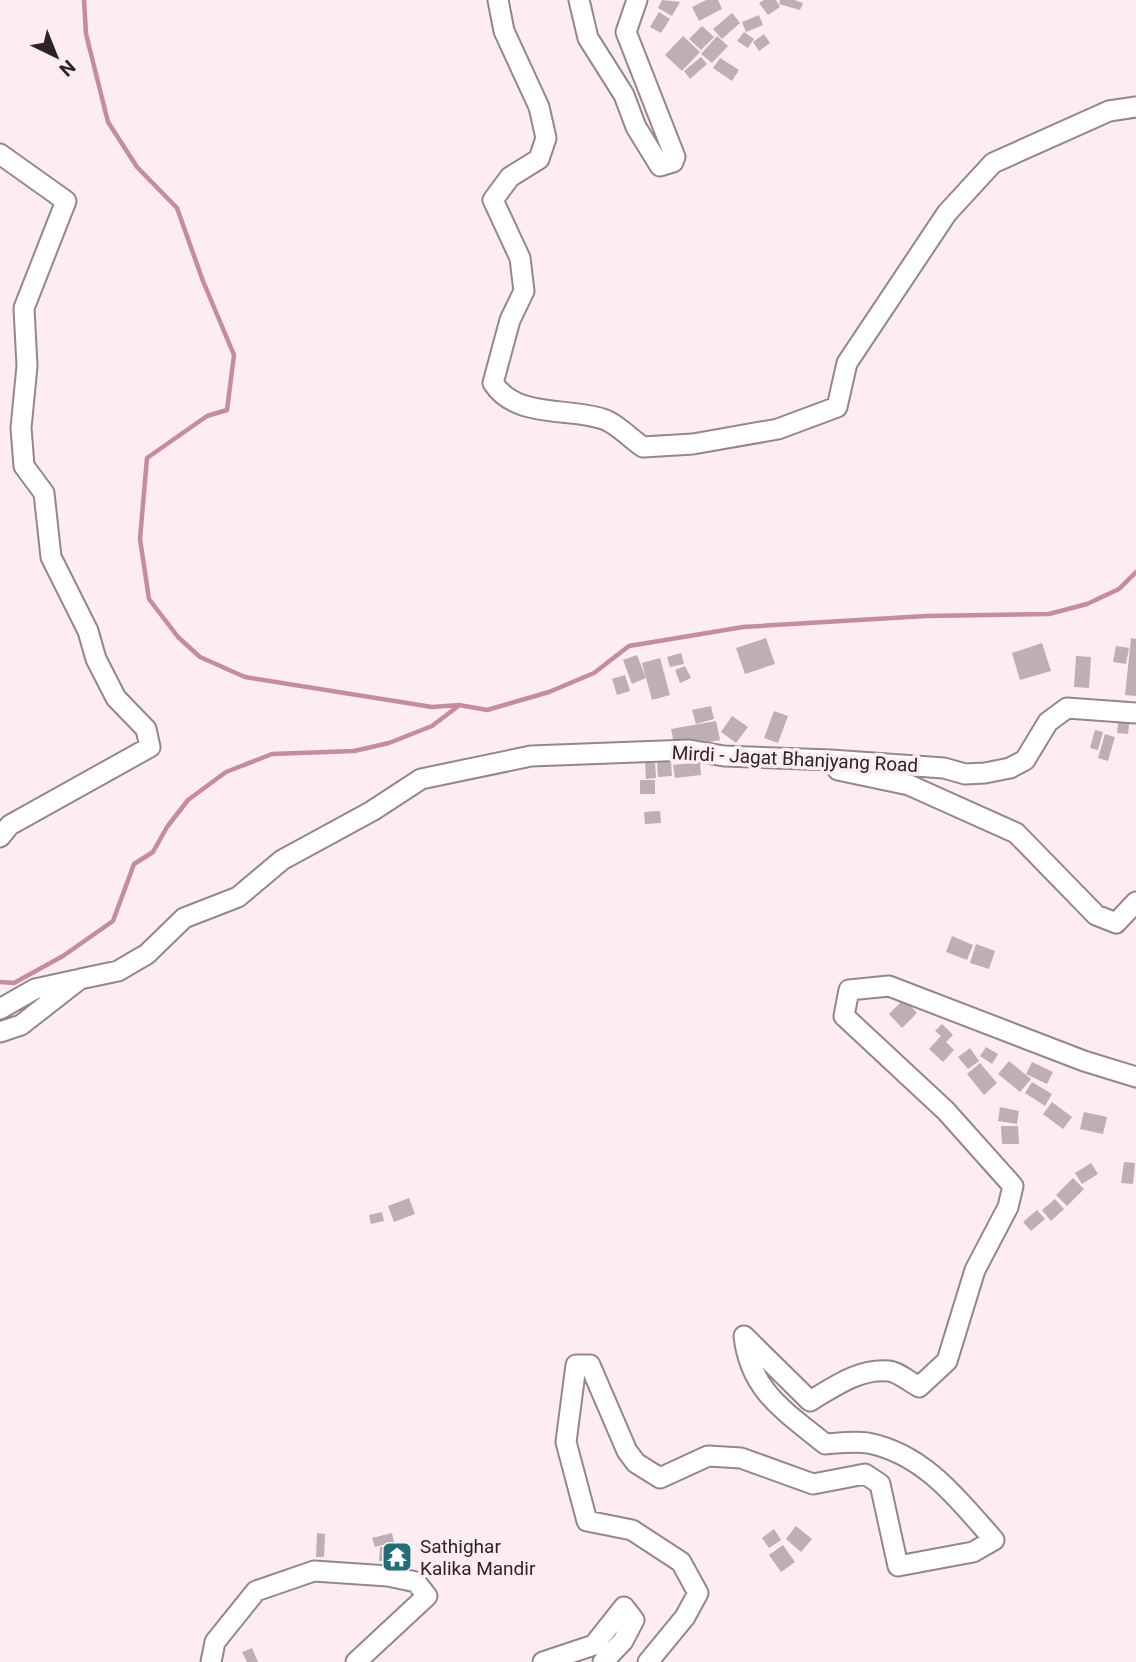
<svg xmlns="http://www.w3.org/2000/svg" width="1136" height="1662" font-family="Roboto,sans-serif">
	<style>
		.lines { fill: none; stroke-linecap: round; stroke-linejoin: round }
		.stream { stroke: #c58ca1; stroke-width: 4.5 }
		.building { fill: #beafb4 }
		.minor-casing { stroke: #95868b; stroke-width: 23 }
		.minor { stroke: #fff; stroke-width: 19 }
		.labels { text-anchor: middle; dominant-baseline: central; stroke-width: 7; stroke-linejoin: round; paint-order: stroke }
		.street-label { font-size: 19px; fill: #2b2527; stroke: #fdecf1 }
		.poi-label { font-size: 19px; fill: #2b2527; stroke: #fdecf1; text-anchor: start }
	</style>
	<rect width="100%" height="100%" fill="#fdecf1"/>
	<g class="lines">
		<path class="stream" d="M84,0L86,34L108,122L137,167L177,208L203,281L234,355L227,410L207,416L147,458L140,539L149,599L178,637L200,657L245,677L432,707L459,705L487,710L549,692L594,673L629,646L743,627L926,616L1049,614L1087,604L1119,589L1136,572
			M0,982L14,983L63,956L113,921L134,864L153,852L167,827L188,800L226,772L272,754L354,751L389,743L432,726L457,707"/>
	</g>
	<path class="building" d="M662,0L680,2L672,16L658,8Z
		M706,0H718L722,9L699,21L692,7Z
		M764,0H776L780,7L768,15L759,3Z
		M780,0H794L803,3L800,10L779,4Z
		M659,12L670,19L661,33L650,27Z
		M732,13L740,23L722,39L713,29Z
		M759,15L763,25L746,32L742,22Z
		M702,26L714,37L701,50L689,39Z
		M744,32L754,39L748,48L737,41Z
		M764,34L770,43L759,51L753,42Z
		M683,36L700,52L682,71L665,55Z
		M717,36L728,46L712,63L701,54Z
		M701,57L707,64L690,79L684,71Z
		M720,58L739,70L732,81L713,68Z
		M766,638L775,664L745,674L736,648Z
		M1131,638L1136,639V696L1125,695Z
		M1042,643L1051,671L1020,680L1012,653Z
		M1116,646L1129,648L1126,664L1113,662Z
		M681,653L684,664L670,667L667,657Z
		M637,655L646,678L632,684L623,660Z
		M1076,656L1091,657L1089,688L1074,687Z
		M660,658L670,695L652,700L642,663Z
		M685,666L691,678L680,683L675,670Z
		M625,675L630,691L617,695L612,679Z
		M711,706L714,719L696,724L692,710Z
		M774,711L788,716L778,743L764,738Z
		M1119,715L1130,716L1128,734L1117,733Z
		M732,716L748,727L736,743L721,732Z
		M716,721L720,740L675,749L671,729Z
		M1095,730L1103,732L1098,750L1090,748Z
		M1105,734L1115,737L1108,761L1098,758Z
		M671,761L672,776L658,777L657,762Z
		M645,762H655L656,778L646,779Z
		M700,762L701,775L675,778L673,765Z
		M640,780H655V794H640Z
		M660,811L661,823L645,824L644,812Z
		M952,936L973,945L967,960L946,952Z
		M976,944L995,951L989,969L970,963Z
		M904,999L917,1013L902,1028L889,1014Z
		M942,1024L953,1035L946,1042L954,1050L943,1062L929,1049L941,1036L935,1031Z
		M986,1047L998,1054L992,1064L980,1056Z
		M970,1048L979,1061L968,1069L958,1057Z
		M1009,1061L1031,1079L1020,1092L998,1074Z
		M1032,1062L1053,1072L1047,1084L1026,1074Z
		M980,1063L997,1083L984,1095L967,1074Z
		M1032,1082L1052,1094L1045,1106L1025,1093Z
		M1052,1102L1072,1117L1063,1129L1043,1114Z
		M1000,1107L1019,1111L1017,1124L998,1121Z
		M1084,1112L1107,1117L1103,1134L1080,1129Z
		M1001,1126H1018L1019,1144H1002Z
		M1124,1162L1135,1163L1133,1184L1121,1183Z
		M1091,1163L1098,1174L1082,1184L1075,1173Z
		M1073,1178L1084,1189L1067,1206L1056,1195Z
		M409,1198L415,1214L394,1222L388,1206Z
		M1055,1199L1064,1209L1051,1221L1042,1210Z
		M1037,1210L1045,1219L1031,1231L1023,1222Z
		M382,1212L384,1221L371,1224L369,1215Z
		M796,1526L812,1539L801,1552L786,1539Z
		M774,1529L781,1540L769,1548L762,1538Z
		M317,1533L325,1534L324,1557H316Z
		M392,1533L394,1542L375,1547L372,1538Z
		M783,1545L795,1562L781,1572L769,1555Z
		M380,1547H389L388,1561H379Z
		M252,1648L258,1662H247L242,1652Z"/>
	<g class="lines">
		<g class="minor-casing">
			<path id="minor" d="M498,0L504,31L539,107L546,138L539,159L510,177L493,200L520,258L524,291L510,320L493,383C517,419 567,407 603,419C616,423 631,439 643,447L693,444L778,429L837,407L847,363L947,213L993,163L1109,111L1136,107
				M579,0L588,38L624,95L636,127L660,166L673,162L675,157L626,32L637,0
				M0,154L66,201L24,308L27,366L21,428L24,466L44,493L51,557L88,631L96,659L116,698L146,729L150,747L10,825L0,837
				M838,770L909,785L1016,833L1096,915L1116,923L1136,902
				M0,1009L35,989L76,980
				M0,1032L21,1025L80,979L118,971L147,954L184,918L238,897L282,860L372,811L421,779L531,756L689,750L724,756L831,760L944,768L965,774L985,773L1010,768L1025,760L1048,722L1067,708L1136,713
				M211,1662L215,1642L256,1591L314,1571L388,1576L416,1582L427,1596L356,1662
				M543,1662L594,1645L624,1607L634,1620L623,1641L603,1662
				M648,1662L685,1617L698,1593L681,1562L632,1530L587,1521L566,1442L576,1365H590L627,1451L636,1463L660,1478L708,1456L741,1458L813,1484L865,1474L880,1484L898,1566L973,1552L994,1540C958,1499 924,1454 868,1443C855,1441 839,1443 825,1444C785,1411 750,1391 744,1336L810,1401C834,1387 859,1368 889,1371C898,1372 910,1382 919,1387L947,1361L975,1270L1008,1207L1013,1186L946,1111L844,1016L849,990L889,986L1084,1061L1136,1077"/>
		</g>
		<use href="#minor" class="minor"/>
	</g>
	<defs>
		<g id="temple-square" transform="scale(1.575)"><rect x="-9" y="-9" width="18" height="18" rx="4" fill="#236e76" stroke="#fdecf1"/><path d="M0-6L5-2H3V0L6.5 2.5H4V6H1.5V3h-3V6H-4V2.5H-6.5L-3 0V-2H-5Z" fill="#fff"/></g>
	</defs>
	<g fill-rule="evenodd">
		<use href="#temple-square" x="397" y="1557"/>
	</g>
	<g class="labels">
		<g class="street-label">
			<text transform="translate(795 759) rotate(3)">Mirdi - Jagat Bhanjyang Road</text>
		</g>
		<g class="poi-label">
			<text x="420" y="1546">Sathighar<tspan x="420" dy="22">Kalika Mandir</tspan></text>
		</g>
	</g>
	<g transform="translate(56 56) rotate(137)" stroke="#fdecf1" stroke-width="5" paint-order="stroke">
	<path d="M0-5L12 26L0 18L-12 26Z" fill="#2b2527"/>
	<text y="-10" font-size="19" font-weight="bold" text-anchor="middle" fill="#2b2527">N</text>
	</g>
</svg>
